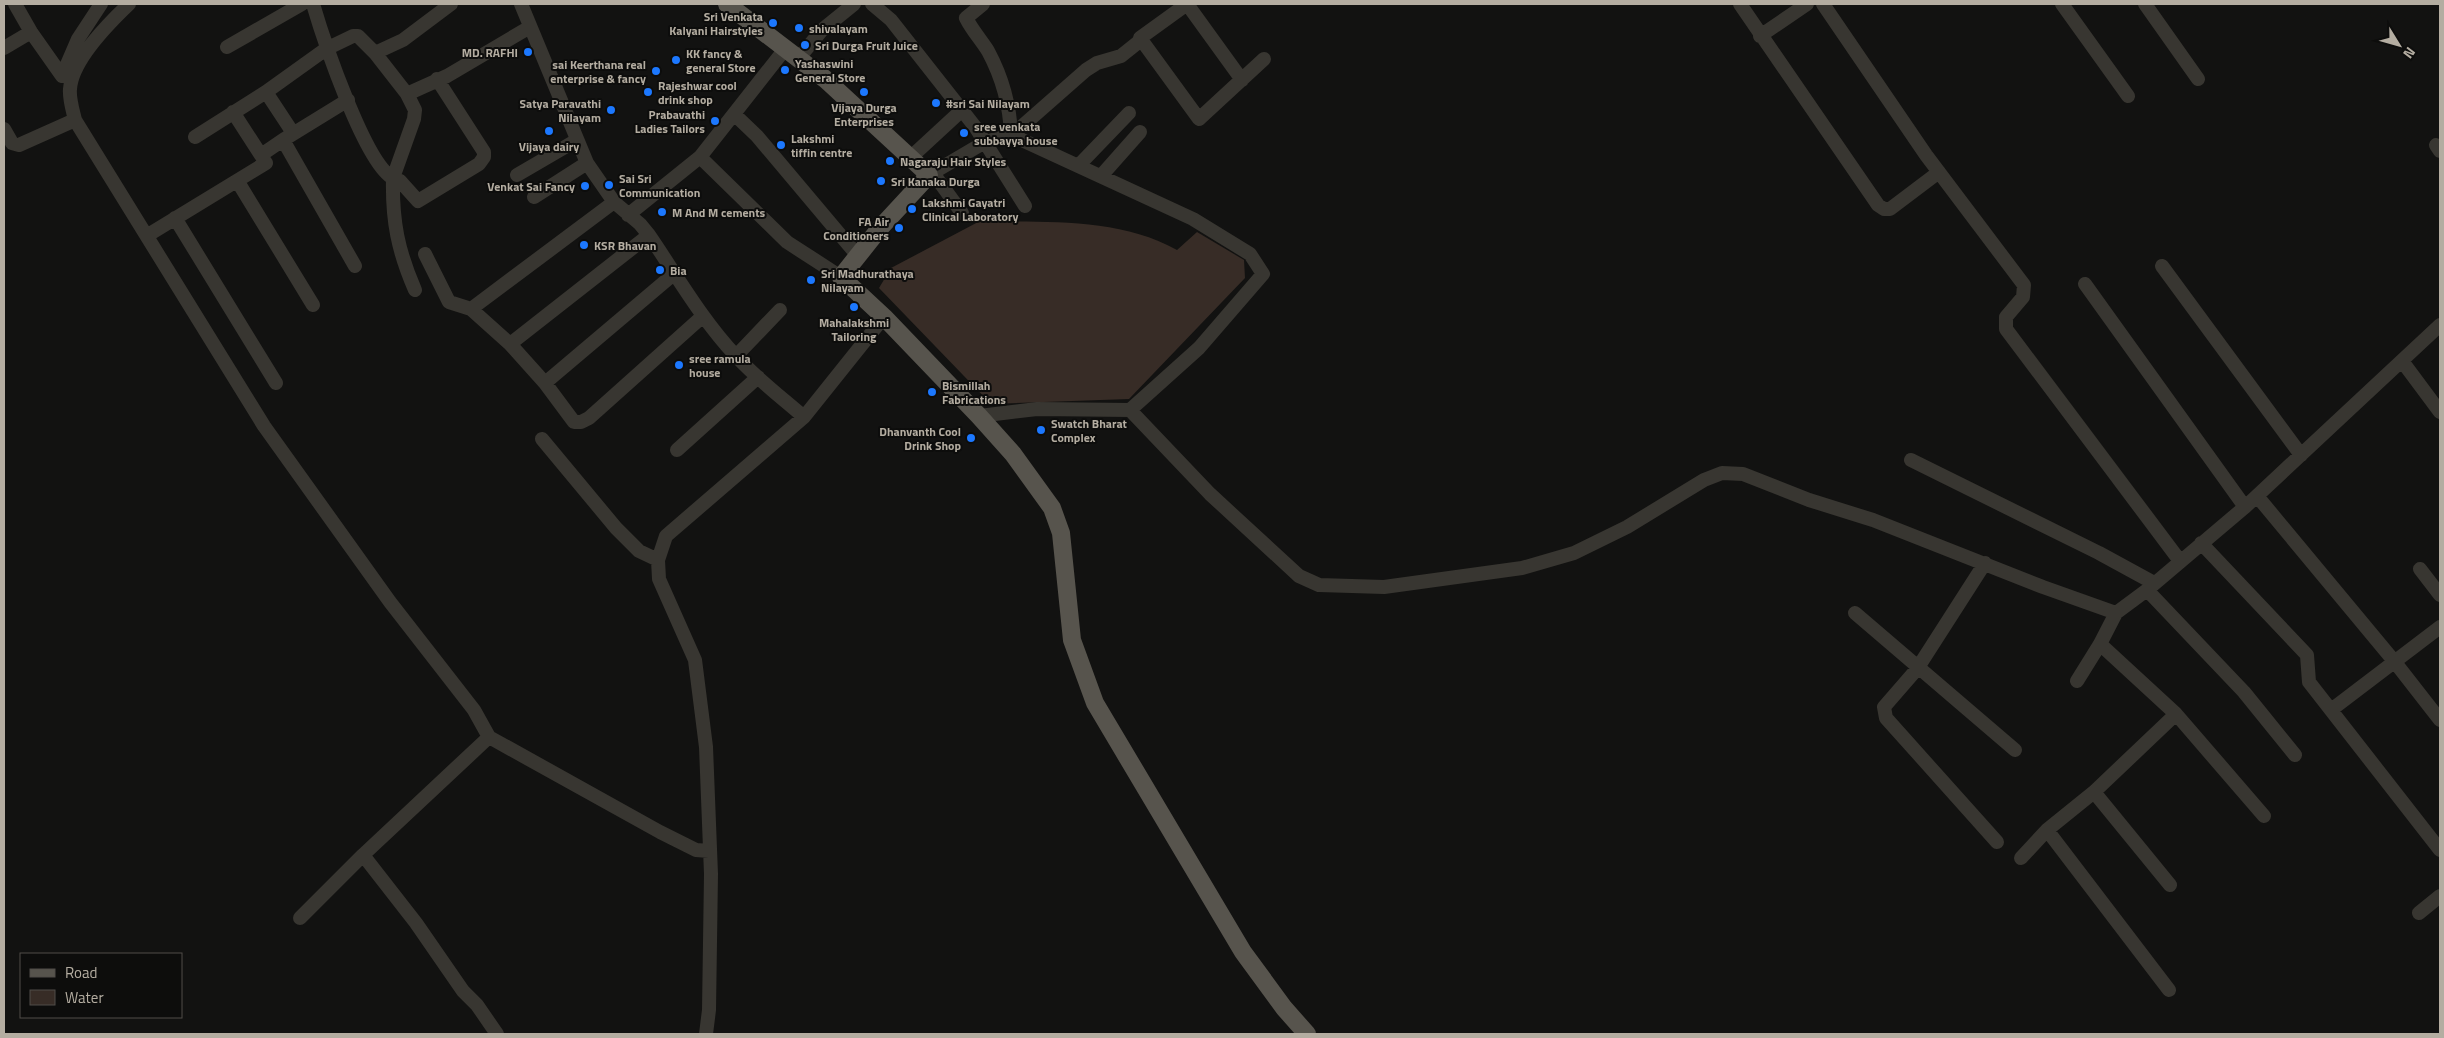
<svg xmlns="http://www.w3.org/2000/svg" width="2444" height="1038" font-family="'Titillium Web',sans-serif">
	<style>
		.water { fill: #372c26 }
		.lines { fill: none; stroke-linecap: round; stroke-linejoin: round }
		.minor { stroke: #383631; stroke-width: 14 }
		.major { stroke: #57544d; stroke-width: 18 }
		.poi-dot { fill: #1c78ff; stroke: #0d0d0c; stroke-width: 2 }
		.labels { text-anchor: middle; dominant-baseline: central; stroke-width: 4; stroke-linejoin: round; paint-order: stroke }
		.poi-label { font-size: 12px; font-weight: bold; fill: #b4ada1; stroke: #0d0d0c; text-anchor: start }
	</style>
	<rect width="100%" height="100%" fill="#121211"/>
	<path class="water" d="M980,221C1046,223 1118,217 1177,250L1197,232L1244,260L1245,278L1129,399L991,404L879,288L891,268Z"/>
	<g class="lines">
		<path class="minor" d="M15,4L31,32L62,76L78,39L101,4
			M129,4C108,24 72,60 70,89C69,99 73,111 75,120L264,426L390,602L474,710L489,737L660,832L696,850L709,851
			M313,4C323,38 365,164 393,178C392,221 398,251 415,290
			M521,4L587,163L614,202L640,224L649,235C677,276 702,320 736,356C756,378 781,397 804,417
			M872,4L891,20L976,128L1025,206
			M983,4L966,18C972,30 981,40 988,51C1002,77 1010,106 1011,135
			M1740,4L1878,205L1884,209H1890L1939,172
			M1823,4L1926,155L2024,285L2023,297L2006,317V329L2180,561
			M2062,4L2128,96
			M2145,4L2198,79
			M1760,36L1807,4
			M227,47L302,4
			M4,48L31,32
			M375,53L407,94
			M798,59L822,30L854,4
			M437,79L484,152V157L479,164L418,201L400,181L393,178L414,119L415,110L407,94L447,76L530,27
			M1242,80L1187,4L1140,38L1199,119L1264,59
			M266,92L293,133
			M348,100L283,140L355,266
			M734,114L757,136L858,256
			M4,129L12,143L19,145L75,120
			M1011,130L1020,128L1086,70L1097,63L1121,56L1141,40
			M195,137L266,92L326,49L353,36H358L375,53L403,40L451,4
			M2436,145L2440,151
			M261,155L283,140
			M700,157L787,242L841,277
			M910,158L962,110
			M1079,165L1129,113
			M933,173L962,213
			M517,175L577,140
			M929,175L985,142L1011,135L1193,219L1250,254L1263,274L1199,348L1130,410L1037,409L979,416
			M1101,176L1140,132
			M238,182L313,305
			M534,197L587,163
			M628,215L700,157L785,49
			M175,218L276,383
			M148,235L266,163L233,112
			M425,254L449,302L471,309L510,344L545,383L574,422H581L589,418L703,316
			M2162,266L2301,455
			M2085,284L2245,507
			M471,309L614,202
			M510,344L649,235
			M736,356L780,310
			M2402,361L2440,412
			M545,383L675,273
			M1130,410L1210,494L1299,576L1319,585L1384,587L1522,568L1574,553L1627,527L1704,480L1722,473L1743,474L1809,500L1873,520L2043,587L2116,613L2147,590L2245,507L2440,325
			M542,439L616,528L639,551L658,560
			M677,450L758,377
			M1911,460L2099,553L2154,583
			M2257,496L2394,661L2440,720
			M2201,543L2307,655L2309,682L2440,850
			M1985,563L1917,669L1884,707L1886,718L1997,842
			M2420,569L2440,595
			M2147,590L2244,692L2295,755
			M1855,613L2015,750
			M2077,681L2100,644
			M2331,710L2440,627
			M2176,714L2264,816
			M2094,792L2170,885
			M2047,830L2169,990
			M363,855L416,923L463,991L477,1005L497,1034
			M2021,858L2047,830L2094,792L2176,714L2100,644L2116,613
			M2419,913L2440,896
			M300,918L363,855L489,737
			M706,1034L709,1010L711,874L706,747L695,660L659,579L658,560L666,536L804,417L884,317"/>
		<path class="major" d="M727,4L825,79L929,175L880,228L841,277L884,317L979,416L1013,454L1052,508L1061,533L1072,640L1095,703L1243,952L1284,1008L1307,1034"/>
	</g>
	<g class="poi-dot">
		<circle cx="773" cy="23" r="5"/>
		<circle cx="799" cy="28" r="5"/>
		<circle cx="805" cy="45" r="5"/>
		<circle cx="528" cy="52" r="5"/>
		<circle cx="676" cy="60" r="5"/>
		<circle cx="785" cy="70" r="5"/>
		<circle cx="656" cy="71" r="5"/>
		<circle cx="648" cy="92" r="5"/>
		<circle cx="864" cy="92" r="5"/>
		<circle cx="936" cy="103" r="5"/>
		<circle cx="611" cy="110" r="5"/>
		<circle cx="715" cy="121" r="5"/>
		<circle cx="549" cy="131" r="5"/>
		<circle cx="964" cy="133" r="5"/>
		<circle cx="781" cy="145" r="5"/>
		<circle cx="890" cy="161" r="5"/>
		<circle cx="881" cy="181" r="5"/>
		<circle cx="609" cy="185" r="5"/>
		<circle cx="585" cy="186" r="5"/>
		<circle cx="912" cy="209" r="5"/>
		<circle cx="662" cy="212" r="5"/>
		<circle cx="899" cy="228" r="5"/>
		<circle cx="584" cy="245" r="5"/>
		<circle cx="660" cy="270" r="5"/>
		<circle cx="811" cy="280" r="5"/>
		<circle cx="854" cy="307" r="5"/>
		<circle cx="679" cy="365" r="5"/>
		<circle cx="932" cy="392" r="5"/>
		<circle cx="1041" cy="430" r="5"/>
		<circle cx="971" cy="438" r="5"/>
	</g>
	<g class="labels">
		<g class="poi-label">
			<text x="763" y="16" text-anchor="end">Sri Venkata<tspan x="763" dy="14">Kalyani Hairstyles</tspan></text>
			<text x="809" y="28">shivalayam</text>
			<text x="815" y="45">Sri Durga Fruit Juice</text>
			<text x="518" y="52" text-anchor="end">MD. RAFHI</text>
			<text x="686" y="53">KK fancy &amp;<tspan x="686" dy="14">general Store</tspan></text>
			<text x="795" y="63">Yashaswini<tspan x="795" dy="14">General Store</tspan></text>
			<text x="646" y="64" text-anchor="end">sai Keerthana real<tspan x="646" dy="14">enterprise &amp; fancy</tspan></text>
			<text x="658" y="85">Rajeshwar cool<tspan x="658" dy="14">drink shop</tspan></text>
			<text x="601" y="103" text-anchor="end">Satya Paravathi<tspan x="601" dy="14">Nilayam</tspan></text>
			<text x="946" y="103">#sri Sai Nilayam</text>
			<text x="864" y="107" text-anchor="middle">Vijaya Durga<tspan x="864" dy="14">Enterprises</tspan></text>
			<text x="705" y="114" text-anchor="end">Prabavathi<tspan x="705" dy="14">Ladies Tailors</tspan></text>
			<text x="974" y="126">sree venkata<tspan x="974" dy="14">subbayya house</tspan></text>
			<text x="791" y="138">Lakshmi<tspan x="791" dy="14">tiffin centre</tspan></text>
			<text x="549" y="146" text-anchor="middle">Vijaya dairy</text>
			<text x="900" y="161">Nagaraju Hair Styles</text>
			<text x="619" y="178">Sai Sri<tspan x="619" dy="14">Communication</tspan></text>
			<text x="891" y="181">Sri Kanaka Durga</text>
			<text x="575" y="186" text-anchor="end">Venkat Sai Fancy</text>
			<text x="922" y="202">Lakshmi Gayatri<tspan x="922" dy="14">Clinical Laboratory</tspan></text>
			<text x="672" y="212">M And M cements</text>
			<text x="889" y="221" text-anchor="end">FA Air<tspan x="889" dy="14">Conditioners</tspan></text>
			<text x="594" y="245">KSR Bhavan</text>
			<text x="670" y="270">Bia</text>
			<text x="821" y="273">Sri Madhurathaya<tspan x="821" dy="14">Nilayam</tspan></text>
			<text x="854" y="322" text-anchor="middle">Mahalakshmi<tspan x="854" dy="14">Tailoring</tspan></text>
			<text x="689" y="358">sree ramula<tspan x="689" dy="14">house</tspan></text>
			<text x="942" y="385">Bismillah<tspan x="942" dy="14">Fabrications</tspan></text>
			<text x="1051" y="423">Swatch Bharat<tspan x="1051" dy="14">Complex</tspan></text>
			<text x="961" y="431" text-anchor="end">Dhanvanth Cool<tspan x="961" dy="14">Drink Shop</tspan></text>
		</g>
	</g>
	<rect width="2444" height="1038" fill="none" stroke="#b4ada1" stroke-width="10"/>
	<rect x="20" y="953" width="162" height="65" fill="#0d0d0c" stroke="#504d48"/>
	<rect x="30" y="969" width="25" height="8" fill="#57544d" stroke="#504d48"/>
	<text x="65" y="978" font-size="15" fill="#b4ada1">Road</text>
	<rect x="30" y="990" width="25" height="15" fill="#372c26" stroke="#504d48"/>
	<text x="65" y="1003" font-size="15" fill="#b4ada1">Water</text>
	<g transform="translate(2399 45) rotate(127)" stroke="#0d0d0c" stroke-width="4" paint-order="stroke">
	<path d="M0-4L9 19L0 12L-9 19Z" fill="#b4ada1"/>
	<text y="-8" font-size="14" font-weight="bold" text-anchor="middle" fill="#b4ada1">N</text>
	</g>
</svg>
